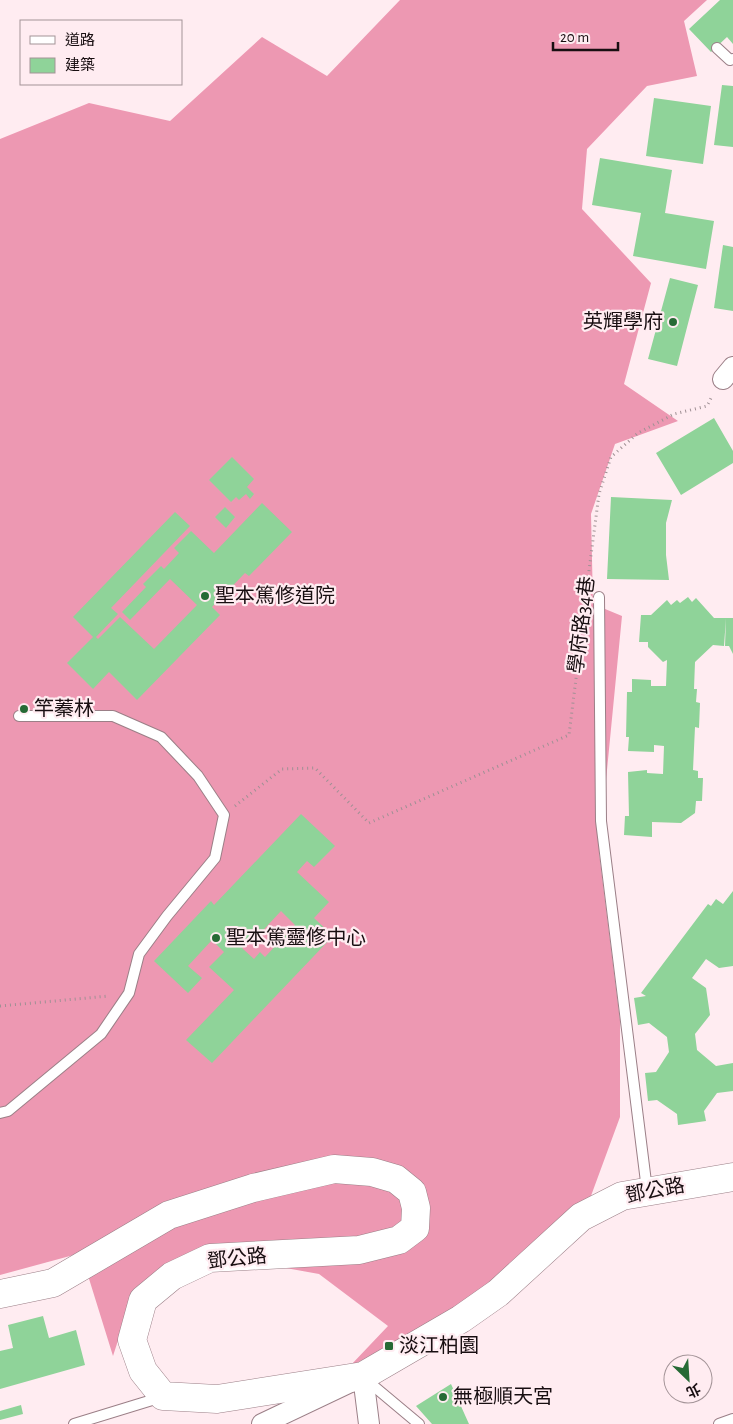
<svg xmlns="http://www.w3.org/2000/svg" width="733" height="1424" font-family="'Alegreya Sans','Noto Sans TC',sans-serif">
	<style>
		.forest { fill: #ed98b2 }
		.building { fill: #8fd399; fill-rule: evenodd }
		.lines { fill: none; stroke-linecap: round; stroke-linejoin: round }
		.lane-casing { stroke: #9b7f87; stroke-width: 12 }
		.street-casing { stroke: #9b7f87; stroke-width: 22 }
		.secondary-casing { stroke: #9b7f87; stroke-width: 29 }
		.path { stroke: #9f9094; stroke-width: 3; stroke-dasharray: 1 4; stroke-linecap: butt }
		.lane { stroke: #fff; stroke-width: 10 }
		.street { stroke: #fff; stroke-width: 20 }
		.secondary { stroke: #fff; stroke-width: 28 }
		.poi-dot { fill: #266a35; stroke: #ffecf1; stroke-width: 2 }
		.labels { text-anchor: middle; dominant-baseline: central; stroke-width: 4.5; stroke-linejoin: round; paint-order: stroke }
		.poi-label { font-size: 20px; fill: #180e11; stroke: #ffecf1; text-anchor: start }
		.street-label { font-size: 20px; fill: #180e11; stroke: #ffecf1 }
	</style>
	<rect width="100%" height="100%" fill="#ffecf1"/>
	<path class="forest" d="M400,0H707L684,21L697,76L647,86L587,149L582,209L651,283L624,384L678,421L615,444L591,514L593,604L622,616L599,852L620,1020V1117L588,1204L498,1282L406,1339L350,1366L388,1326L319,1274L208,1254L168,1265L135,1288L113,1356L81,1253L0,1275V139L89,103L170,121L262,37L327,76Z"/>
	<path class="building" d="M720,0H733V44L727,37L711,52L689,29Z
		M722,85L733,86V147L714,145Z
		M654,98L711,106L703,164L646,156Z
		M600,158L672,170L665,213L714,221L706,269L633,256L641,213L592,205Z
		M723,245L733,247V311L714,308Z
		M670,278L698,285L677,366L648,359Z
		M714,418L733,451V463L681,495L656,453Z
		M232,457L254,479L247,487L254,494L250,499L246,494L239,500L236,497L231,502L209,480Z
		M611,497L672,500L666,523V555L669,580L607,579Z
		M262,503L292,532L249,576L245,573L212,607L220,615L137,700L109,672L93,689L67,663L93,637L73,617L175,512L190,526L111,608L118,614L96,637L98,639L120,617L154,649L197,605L170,579L130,620L122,612L146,587L143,584L161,566L164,569L179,553L174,548L191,531L214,553Z
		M225,507L235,517L226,528L215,517Z
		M688,597L692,602L696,598L714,618H726L724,646L713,645L695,662L694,689H697L696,702L700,703L699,728L695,727L693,770L698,771V778H703L702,801H696L695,813L681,823L652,822V837L624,835L625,816H629L628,772L647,770V773L663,774L664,746L654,745V752L628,751L629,737H626L627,692H632V679L651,680V686H666L667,660L663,662L648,647V642H639L641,615H651L667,600L671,605L677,600L680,603Z
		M726,618H733V654L729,646H725Z
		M301,814L335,846L314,867L307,861L297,872L329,902L314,918L333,936L212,1063L186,1040L234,990L209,967L224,952L212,940L188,966L202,978L188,993L154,961L211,901L214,905ZM281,911L295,925L265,957L260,952L254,959L242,948L251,939L253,941Z
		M733,891V966L719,968L706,959L692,978L706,988L710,1015L695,1034L697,1050L716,1066L733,1063V1091L717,1093L704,1111L706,1121L678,1125L677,1114L657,1100L648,1101L645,1073L656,1072L669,1052L667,1037L649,1023L638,1025L634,998L646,996L641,993L708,904L711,906L716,899L723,904Z
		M43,1316L49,1338L76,1330L85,1365L0,1389V1351L13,1348L8,1325Z
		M451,1384L469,1424H432L416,1406Z
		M21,1405L23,1414L0,1420V1411Z"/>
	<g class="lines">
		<g class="lane-casing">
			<path id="lane" d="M717,48L730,60L733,59
				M599,597L601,821L647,1190
				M0,1113L8,1111L101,1034L129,993L139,954L167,916L215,858L224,815L198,776L161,737L113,716H19
				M364,1378L419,1424
				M74,1424L162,1397
				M719,1424L733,1419"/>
		</g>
		<g class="street-casing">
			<path id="street" d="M723,379L733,367
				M262,1424L363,1376L369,1424"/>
		</g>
		<g class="secondary-casing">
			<path id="secondary" d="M0,1294L53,1283L169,1215L253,1188L334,1169L372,1172L396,1179L412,1192L416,1208L415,1228L399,1240L359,1250L210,1258L172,1276L143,1300L132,1340L143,1371L163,1396L217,1399L363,1376L461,1319L498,1293L581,1217L622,1196L733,1177"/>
		</g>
		<path class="path" d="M587,586L599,494L611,457L638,433L674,414L707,406L712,396
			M235,806L282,769L315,768L369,823L569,735L582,630
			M0,1006L109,996"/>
		<use href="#lane" class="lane"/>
		<use href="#street" class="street"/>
		<use href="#secondary" class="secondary"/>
	</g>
	<g class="poi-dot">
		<circle cx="673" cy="322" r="5"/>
		<circle cx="205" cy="596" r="5"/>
		<circle cx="24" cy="709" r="5"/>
		<circle cx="216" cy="938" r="5"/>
		<rect x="384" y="1341" width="10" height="10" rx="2.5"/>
		<circle cx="443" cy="1397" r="5"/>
	</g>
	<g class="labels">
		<g class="poi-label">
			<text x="663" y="322" text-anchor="end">英輝學府</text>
			<text x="215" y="596">聖本篤修道院</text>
			<text x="34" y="709">竿蓁林</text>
			<text x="226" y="938">聖本篤靈修中心</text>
			<text x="399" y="1346">淡江柏園</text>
			<text x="453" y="1397">無極順天宮</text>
		</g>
		<g class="street-label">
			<text transform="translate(582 625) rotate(-83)">學府路34巷</text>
			<text transform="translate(655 1191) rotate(-11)">鄧公路</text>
			<text transform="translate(237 1259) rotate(-6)">鄧公路</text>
		</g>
	</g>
	<rect x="20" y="20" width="162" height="65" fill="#ffecf1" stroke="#a39397"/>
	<rect x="30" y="36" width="25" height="8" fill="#ffffff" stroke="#a39397"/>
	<text x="65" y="45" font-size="15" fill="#180e11">道路</text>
	<rect x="30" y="58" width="25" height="15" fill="#8fd399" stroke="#a39397"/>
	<text x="65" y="70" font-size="15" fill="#180e11">建築</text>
	<g transform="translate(688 1379) rotate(155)"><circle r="24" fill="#ffecf1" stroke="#a39397"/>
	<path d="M0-4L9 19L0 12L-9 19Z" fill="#266a35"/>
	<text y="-8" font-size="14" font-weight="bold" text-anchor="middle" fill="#180e11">北</text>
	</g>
	<path d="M553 42v8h65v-8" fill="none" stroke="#180e11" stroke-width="2.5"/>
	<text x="560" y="42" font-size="15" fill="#180e11" stroke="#ffecf1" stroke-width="4" paint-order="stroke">20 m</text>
</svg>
